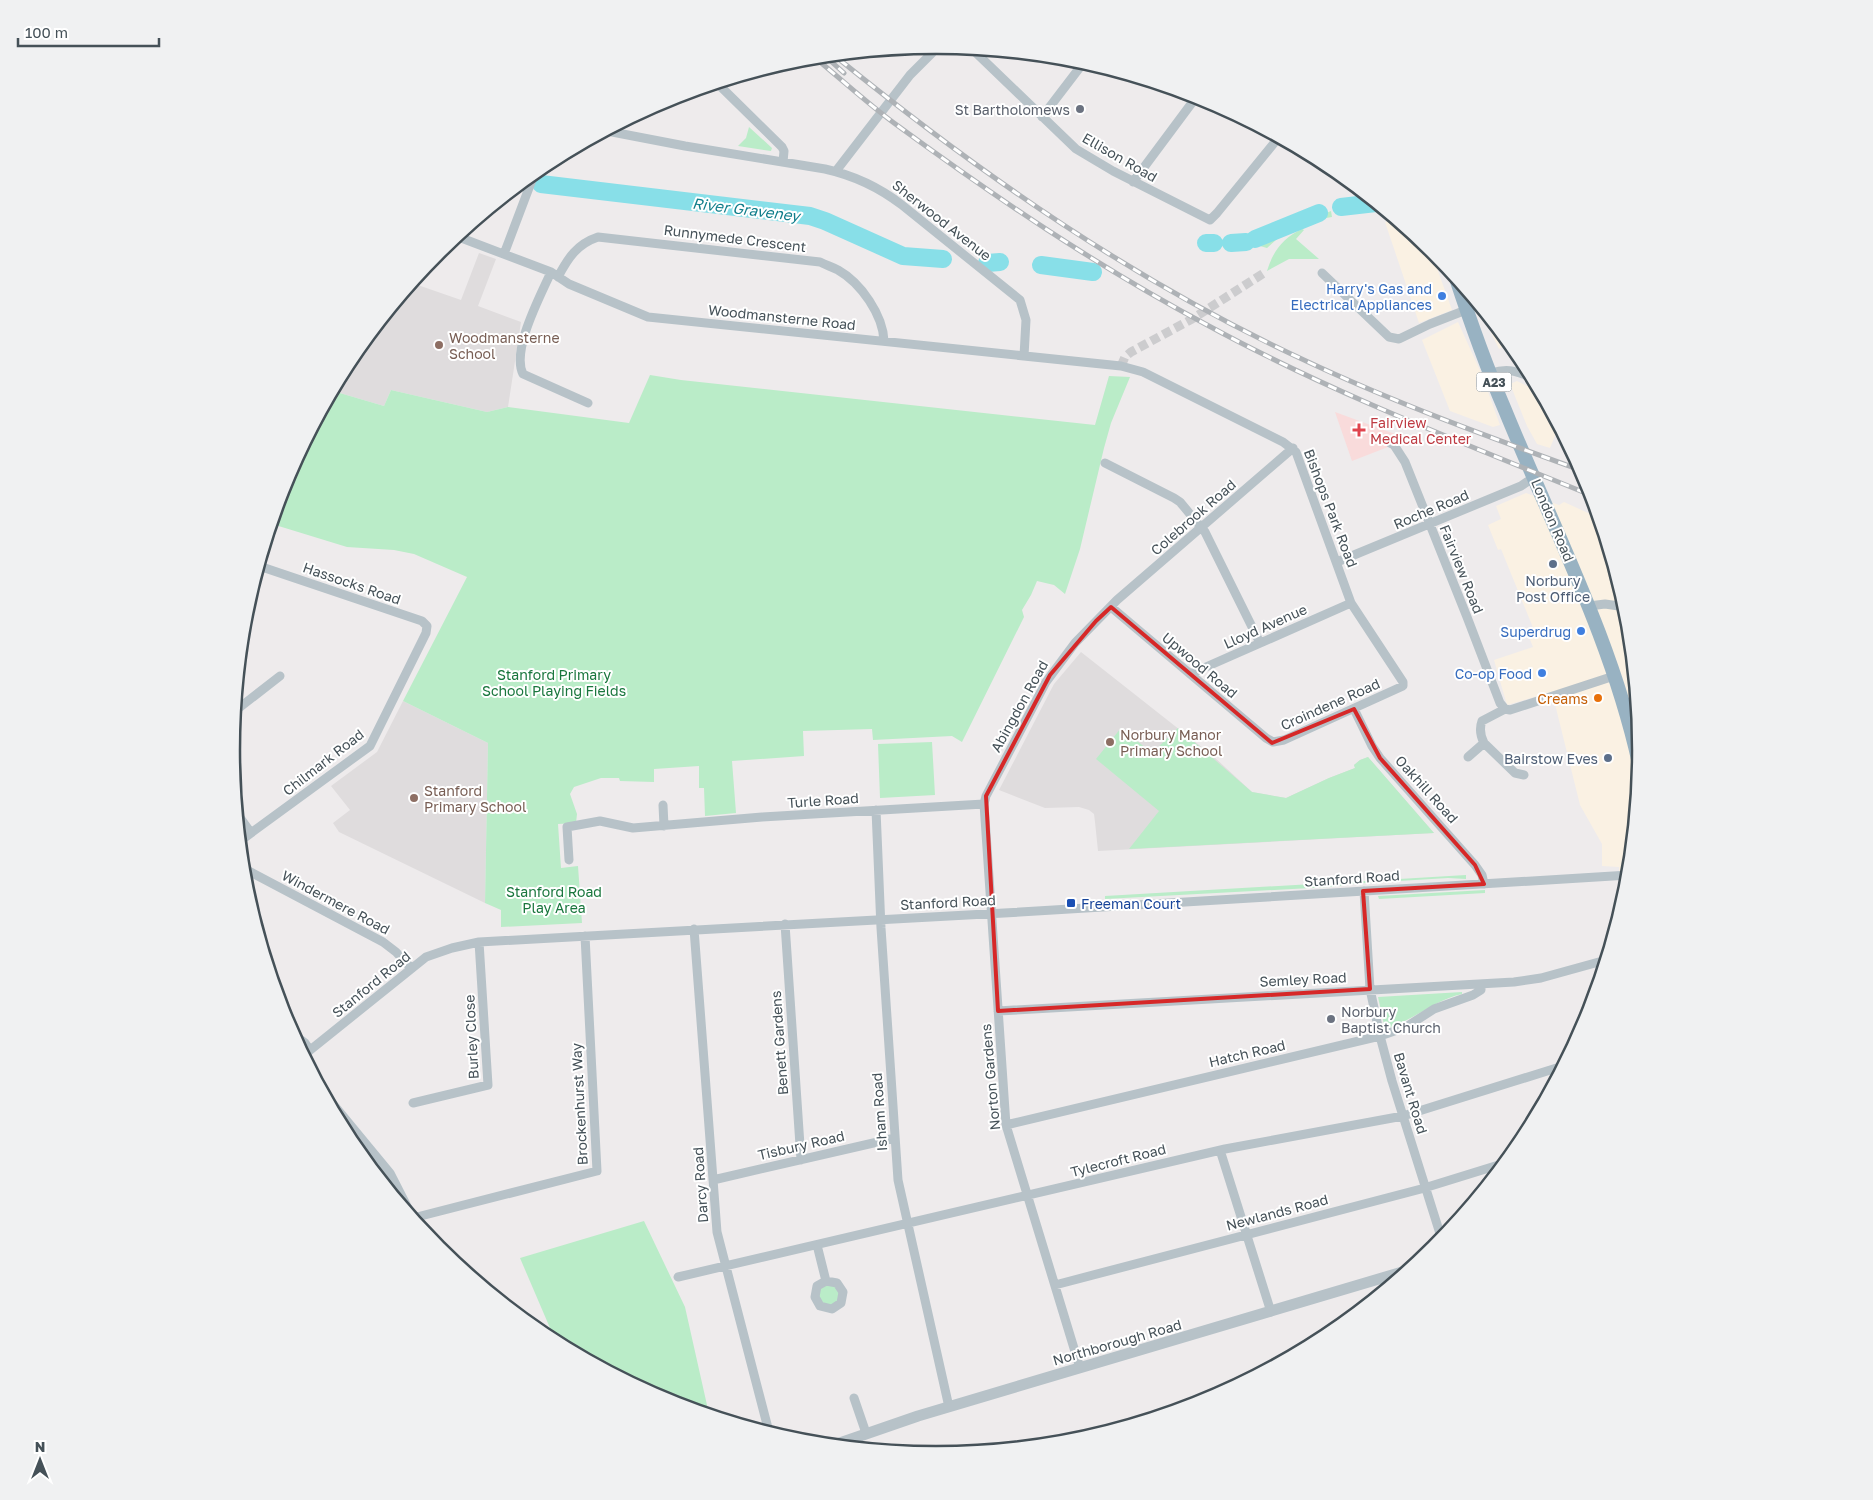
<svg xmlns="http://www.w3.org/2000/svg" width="1873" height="1500" font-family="'Golos Text',sans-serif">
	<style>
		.commercial { fill: #faf1e3 }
		.education { fill: #dfdcdd }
		.medical { fill: #f9dbdb }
		.green { fill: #baecc8 }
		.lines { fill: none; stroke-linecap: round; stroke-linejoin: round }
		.river { stroke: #88dfe8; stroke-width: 18 }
		.minor-tunnel { stroke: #ccccce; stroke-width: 9; stroke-dasharray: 9 4.5; stroke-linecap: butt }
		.minor { stroke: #b7c2c8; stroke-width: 9 }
		.tertiary { stroke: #b7c2c8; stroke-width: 11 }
		.trunk { stroke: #98b2c2; stroke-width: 14 }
		.rail-casing { stroke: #aeb2b6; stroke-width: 5 }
		.rail { stroke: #fff; stroke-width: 3; stroke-dasharray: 9; stroke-linecap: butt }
		.marked { fill: none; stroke: #d62828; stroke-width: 4; stroke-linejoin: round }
		.worship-dot { fill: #6b7280; stroke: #fff; stroke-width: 2 }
		.shop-dot { fill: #3f7fe0; stroke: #fff; stroke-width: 2 }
		.education-dot { fill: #8d6e63; stroke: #fff; stroke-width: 2 }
		.health-dot { fill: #e0444e; stroke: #fff; stroke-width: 2 }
		.service-dot { fill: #5c6f8a; stroke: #fff; stroke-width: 2 }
		.food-dot { fill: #e8710a; stroke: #fff; stroke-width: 2 }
		.transit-dot { fill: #1a4fb4; stroke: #fff; stroke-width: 2 }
		.labels { text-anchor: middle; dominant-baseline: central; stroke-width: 4; stroke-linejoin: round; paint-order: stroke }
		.shield { fill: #fff; stroke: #7d858a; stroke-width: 1 }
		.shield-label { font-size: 12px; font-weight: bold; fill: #455158 }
		.worship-label { font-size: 14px; fill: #5b616d; stroke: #fff; text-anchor: end }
		.street-label { font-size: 14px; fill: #455158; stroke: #fff }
		.shop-label { font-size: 14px; fill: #366cbe; stroke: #fff; text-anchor: end }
		.education-label { font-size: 14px; fill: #785e54; stroke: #fff; text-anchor: start }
		.health-label { font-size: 14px; fill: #be3a42; stroke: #fff; text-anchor: start }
		.service-label { font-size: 14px; fill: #4e5e75; stroke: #fff }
		.park-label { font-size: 14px; fill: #19763d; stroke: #fff }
		.food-label { font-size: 14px; fill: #c56008; stroke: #fff; text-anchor: end }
		.transit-label { font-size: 14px; fill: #164399; stroke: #fff; text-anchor: start }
		.water-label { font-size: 15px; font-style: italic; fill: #107e8b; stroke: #fff }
		.rim { fill: none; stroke: #455158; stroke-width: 2.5 }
	</style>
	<rect width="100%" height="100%" fill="#eeebec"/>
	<path class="commercial" d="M1395,219L1429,246L1452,310L1419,323L1385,222Z
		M1479,305L1510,342L1499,349L1483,316Z
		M1458,322L1482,375L1500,425L1493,427L1450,411L1422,340Z
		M1517,381L1533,389L1547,403L1559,426L1550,448L1537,444L1527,426L1510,384Z
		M1526,493L1559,505L1564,502L1599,518L1628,613L1641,750L1628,888L1622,907L1619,889V867L1602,866V844L1580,805L1552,692L1507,705L1494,660L1533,647L1529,637L1536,635L1501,549L1498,550L1488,525L1501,519L1496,506Z"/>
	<path class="education" d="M479,253L496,259L478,306L521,322L508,407L487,412L391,390L384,406L333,391L350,358L412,283L461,300Z
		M1081,652L1213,756L1252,792L1286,798L1329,778L1355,768L1354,765L1360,760L1368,757L1434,833L1098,851L1095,822L1094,814L1089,810L1079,807L1045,808L999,790L1054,684Z
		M403,701L488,743L485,903L339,832L333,823L350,810L331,786L377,752Z"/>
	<path class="medical" d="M1335,412L1395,434V439L1391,440L1388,447L1352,461Z"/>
	<path class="green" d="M749,127L772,148L771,151L738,146L746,138Z
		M1331,211L1332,217L1320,219L1285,232L1267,248L1260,246L1255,242Z
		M1302,229L1304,230L1296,239L1319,259H1289L1267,271C1273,251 1283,238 1302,229Z
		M650,375L681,380L1095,425L1109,376L1130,377L1111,423L1104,448L1080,549L1065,594L1054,585L1037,581L1031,595L1022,610L1024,617L962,742L952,736L873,740L872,729L803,731L804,756L732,761L736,813L705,816L704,788H699V766L654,769V782L620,781L619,778H601L574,787L570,794L577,814L576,823L558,824L561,868L578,866L582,923L501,927V910L485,903L488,743L403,701L467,577L414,554L394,550L347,547L272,524L285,480L333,391L384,406L391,390L487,412L508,407L629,423Z
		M1121,728L1152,753L1178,728L1252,792L1286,798L1329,778L1355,768L1354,765L1360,760L1368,757L1434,833L1129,849L1159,811L1096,759Z
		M932,742L935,795L880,798L878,744Z
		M1466,875V879L1448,878L1349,884V882Z
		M1346,882V885L1329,887L1105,899V896Z
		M1485,890V893L1379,899L1378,896Z
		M1462,992V994C1434,1000 1413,1021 1385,1029L1378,997Z
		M644,1221L685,1307L709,1414L666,1401L556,1342L520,1258Z
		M824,1283L840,1288L837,1305H822L817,1290Z"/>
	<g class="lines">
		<path class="river" d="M541,184L810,216L825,221L903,256L943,259
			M1341,207L1376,203
			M1255,239L1319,213
			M1206,243H1214
			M1231,243L1246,242
			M987,263L1000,262
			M1041,265L1093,272"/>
		<path class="minor-tunnel" d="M1121,366L1125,357L1131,352L1192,319L1264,273"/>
		<path class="minor" d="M971,48L1076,149L1113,171L1210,220L1217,213L1279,137
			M717,83L782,147L784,151L783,162
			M1042,117L1084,62
			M607,131L685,146L825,169C852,175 880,188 902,205L1020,300L1026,320L1024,356
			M836,171L910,75L940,45
			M1133,182L1197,96
			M456,236L551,272L569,284L648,317L1121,366L1143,372L1283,442L1296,452L1351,603L1403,682V686L1284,740L1273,742L1266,738L1111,607
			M504,254L535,172
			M551,272C541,295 511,350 523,374L588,403
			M1322,273L1389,337L1399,339L1430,324L1466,310
			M558,277C568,258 577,244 598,237L820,262C826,265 832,267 838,270C861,283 883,315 884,341
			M1491,373C1508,368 1518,371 1534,379
			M1390,443L1394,445L1405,462L1467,617L1500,703L1505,709
			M1105,463L1174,498L1180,502L1205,532L1260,643
			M1337,562L1521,486L1534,477
			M1589,606L1605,604L1626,607
			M1190,674L1351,603
			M1354,709L1372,746L1380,758L1475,865L1482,875L1484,884
			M235,711L280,676
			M1468,757L1484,743
			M1524,775L1515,773L1484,743C1480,735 1479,729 1482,721L1505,709L1510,710L1614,676
			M663,805L664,826
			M876,810L881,928L898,1180L949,1407
			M238,815L251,833
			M240,841L370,746L426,633L427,626L422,621L259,566
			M569,860L567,827L600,821L633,828L762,817L984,804
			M243,868L383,942L396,952L411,968
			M1364,891L1370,989L1380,1036L1392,1081L1442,1240
			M785,924L801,1160
			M694,929L717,1232L769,1432
			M998,1011L1514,982L1541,978L1606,960
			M294,1035L305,1043L310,1050
			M304,1055L426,957L452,948L479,942L1004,913L1629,875
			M324,1093L390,1173L413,1218
			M413,1103L488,1085L479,942
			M1006,1125L1380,1036L1406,1027L1434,1009L1473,995L1481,990V984
			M1220,1150L1271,1312
			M713,1180L895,1138
			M413,1218L597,1171L585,936
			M817,1245L826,1281L837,1283L843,1292L841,1303L832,1309L820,1306L815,1297L817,1286L826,1281
			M678,1277L1225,1149L1403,1116L1563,1066
			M1055,1285L1421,1189L1505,1163
			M1080,1368L1006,1125L984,804L986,796L1046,682L1075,643L1117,600L1293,448
			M854,1398L866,1433"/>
		<path class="tertiary" d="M834,1445L918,1416L1409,1270"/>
		<path class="trunk" d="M1455,275C1470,321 1486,366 1505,410C1553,528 1613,642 1640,768"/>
		<g class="rail-casing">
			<path id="rail" d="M825,56L844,73
				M814,57C841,79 866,102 894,123C995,197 1098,267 1209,326C1332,393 1463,443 1593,496
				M840,60C983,176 1136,282 1304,360C1395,403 1489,437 1583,471"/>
		</g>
		<use href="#rail" class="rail"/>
	</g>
	<path class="marked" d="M1111,607L1272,743L1354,709L1380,758L1475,865L1484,884L1363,891L1370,989L998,1011L986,796L1050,675L1096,621Z"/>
	<g class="worship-dot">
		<circle cx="1080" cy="109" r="5"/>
		<circle cx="1331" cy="1019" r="5"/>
	</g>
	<g class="shop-dot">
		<circle cx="1442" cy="296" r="5"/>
		<circle cx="1581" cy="631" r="5"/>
		<circle cx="1542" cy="673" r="5"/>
	</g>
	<g class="education-dot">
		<circle cx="439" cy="345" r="5"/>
		<circle cx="1110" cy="742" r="5"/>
		<circle cx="414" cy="798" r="5"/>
	</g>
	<path class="health-dot" d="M1356.5 422.5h5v5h5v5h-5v5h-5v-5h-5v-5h5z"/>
	<g class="service-dot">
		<circle cx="1553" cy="564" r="5"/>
		<circle cx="1608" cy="758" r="5"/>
	</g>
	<circle class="food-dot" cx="1598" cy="698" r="5"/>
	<rect class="transit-dot" x="1066" y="898" width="10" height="10" rx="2.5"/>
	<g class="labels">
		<rect class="shield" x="1476.5" y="372.5" width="35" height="19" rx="4"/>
		<g class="shield-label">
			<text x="1494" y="382">A23</text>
		</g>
		<g class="worship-label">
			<text x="1070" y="109">St Bartholomews</text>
			<text x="1341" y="1011" text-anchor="start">Norbury<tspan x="1341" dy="16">Baptist Church</tspan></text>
		</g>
		<g class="street-label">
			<text transform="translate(1120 157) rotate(30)">Ellison Road</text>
			<text transform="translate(942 220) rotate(38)">Sherwood Avenue</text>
			<text transform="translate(735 238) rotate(7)">Runnymede Crescent</text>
			<text transform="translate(782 317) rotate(6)">Woodmansterne Road</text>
			<text transform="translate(1331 508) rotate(69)">Bishops Park Road</text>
			<text transform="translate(1431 509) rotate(-23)">Roche Road</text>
			<text transform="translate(1193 517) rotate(-41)">Colebrook Road</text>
			<text transform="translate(1553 520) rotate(67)">London Road</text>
			<text transform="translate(1462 569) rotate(68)">Fairview Road</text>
			<text transform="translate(352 583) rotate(19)">Hassocks Road</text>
			<text transform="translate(1265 626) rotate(-24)">Lloyd Avenue</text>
			<text transform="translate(1200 665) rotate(40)">Upwood Road</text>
			<text transform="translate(1330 704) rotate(-24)">Croindene Road</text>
			<text transform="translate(1019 706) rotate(-61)">Abingdon Road</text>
			<text transform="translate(323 762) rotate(-38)">Chilmark Road</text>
			<text transform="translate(1427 789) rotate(48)">Oakhill Road</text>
			<text transform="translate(823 800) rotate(-4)">Turle Road</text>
			<text transform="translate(1352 878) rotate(-4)">Stanford Road</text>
			<text transform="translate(336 902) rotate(28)">Windermere Road</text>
			<text transform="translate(948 902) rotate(-3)">Stanford Road</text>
			<text transform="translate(1303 979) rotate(-3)">Semley Road</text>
			<text transform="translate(371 984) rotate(-39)">Stanford Road</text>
			<text transform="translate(471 1037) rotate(-93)">Burley Close</text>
			<text transform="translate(779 1043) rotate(-94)">Benett Gardens</text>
			<text transform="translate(1247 1053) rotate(-13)">Hatch Road</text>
			<text transform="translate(990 1077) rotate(-95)">Norton Gardens</text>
			<text transform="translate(1411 1093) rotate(73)">Bavant Road</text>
			<text transform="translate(579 1104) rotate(-93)">Brockenhurst Way</text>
			<text transform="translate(879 1112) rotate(-94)">Isham Road</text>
			<text transform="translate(801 1145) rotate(-13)">Tisbury Road</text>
			<text transform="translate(1118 1160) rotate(-14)">Tylecroft Road</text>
			<text transform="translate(700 1185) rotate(-94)">Darcy Road</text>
			<text transform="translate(1277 1212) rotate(-15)">Newlands Road</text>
			<text transform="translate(1117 1342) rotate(-16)">Northborough Road</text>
		</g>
		<g class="shop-label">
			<text x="1432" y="288">Harry's Gas and<tspan x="1432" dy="16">Electrical Appliances</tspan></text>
			<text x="1571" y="631">Superdrug</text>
			<text x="1532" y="673">Co-op Food</text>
		</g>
		<g class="education-label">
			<text x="449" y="337">Woodmansterne<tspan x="449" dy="16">School</tspan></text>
			<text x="1120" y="734">Norbury Manor<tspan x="1120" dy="16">Primary School</tspan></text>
			<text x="424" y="790">Stanford<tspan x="424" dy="16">Primary School</tspan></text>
		</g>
		<g class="health-label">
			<text x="1370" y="422">Fairview<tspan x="1370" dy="16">Medical Center</tspan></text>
		</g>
		<g class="service-label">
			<text x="1553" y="580">Norbury<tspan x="1553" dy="16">Post Office</tspan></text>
			<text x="1598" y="758" text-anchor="end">Bairstow Eves</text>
		</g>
		<g class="park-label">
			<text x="554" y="674">Stanford Primary<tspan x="554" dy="16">School Playing Fields</tspan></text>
			<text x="554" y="891">Stanford Road<tspan x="554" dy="16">Play Area</tspan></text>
		</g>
		<g class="food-label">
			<text x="1588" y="698">Creams</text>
		</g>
		<g class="transit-label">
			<text x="1081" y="903">Freeman Court</text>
		</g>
		<g class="water-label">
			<text transform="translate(746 209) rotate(7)">River Graveney</text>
		</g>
	</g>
	<path d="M0 0H1873V1500H0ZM240 750a696 696 0 1 1 1392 0a696 696 0 1 1-1392 0Z" fill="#f0f1f2" fill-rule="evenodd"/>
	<path class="rim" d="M240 750a696 696 0 1 1 1392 0a696 696 0 1 1-1392 0Z"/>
	<g transform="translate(40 1460)" stroke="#ffffff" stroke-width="4" paint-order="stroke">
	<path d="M0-4L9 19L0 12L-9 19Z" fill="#455158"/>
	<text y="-8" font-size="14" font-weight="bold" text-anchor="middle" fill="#455158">N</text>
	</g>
	<path d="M18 38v8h141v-8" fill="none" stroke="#455158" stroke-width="2.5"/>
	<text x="25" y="38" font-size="15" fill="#455158" stroke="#ffffff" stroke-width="4" paint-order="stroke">100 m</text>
</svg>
